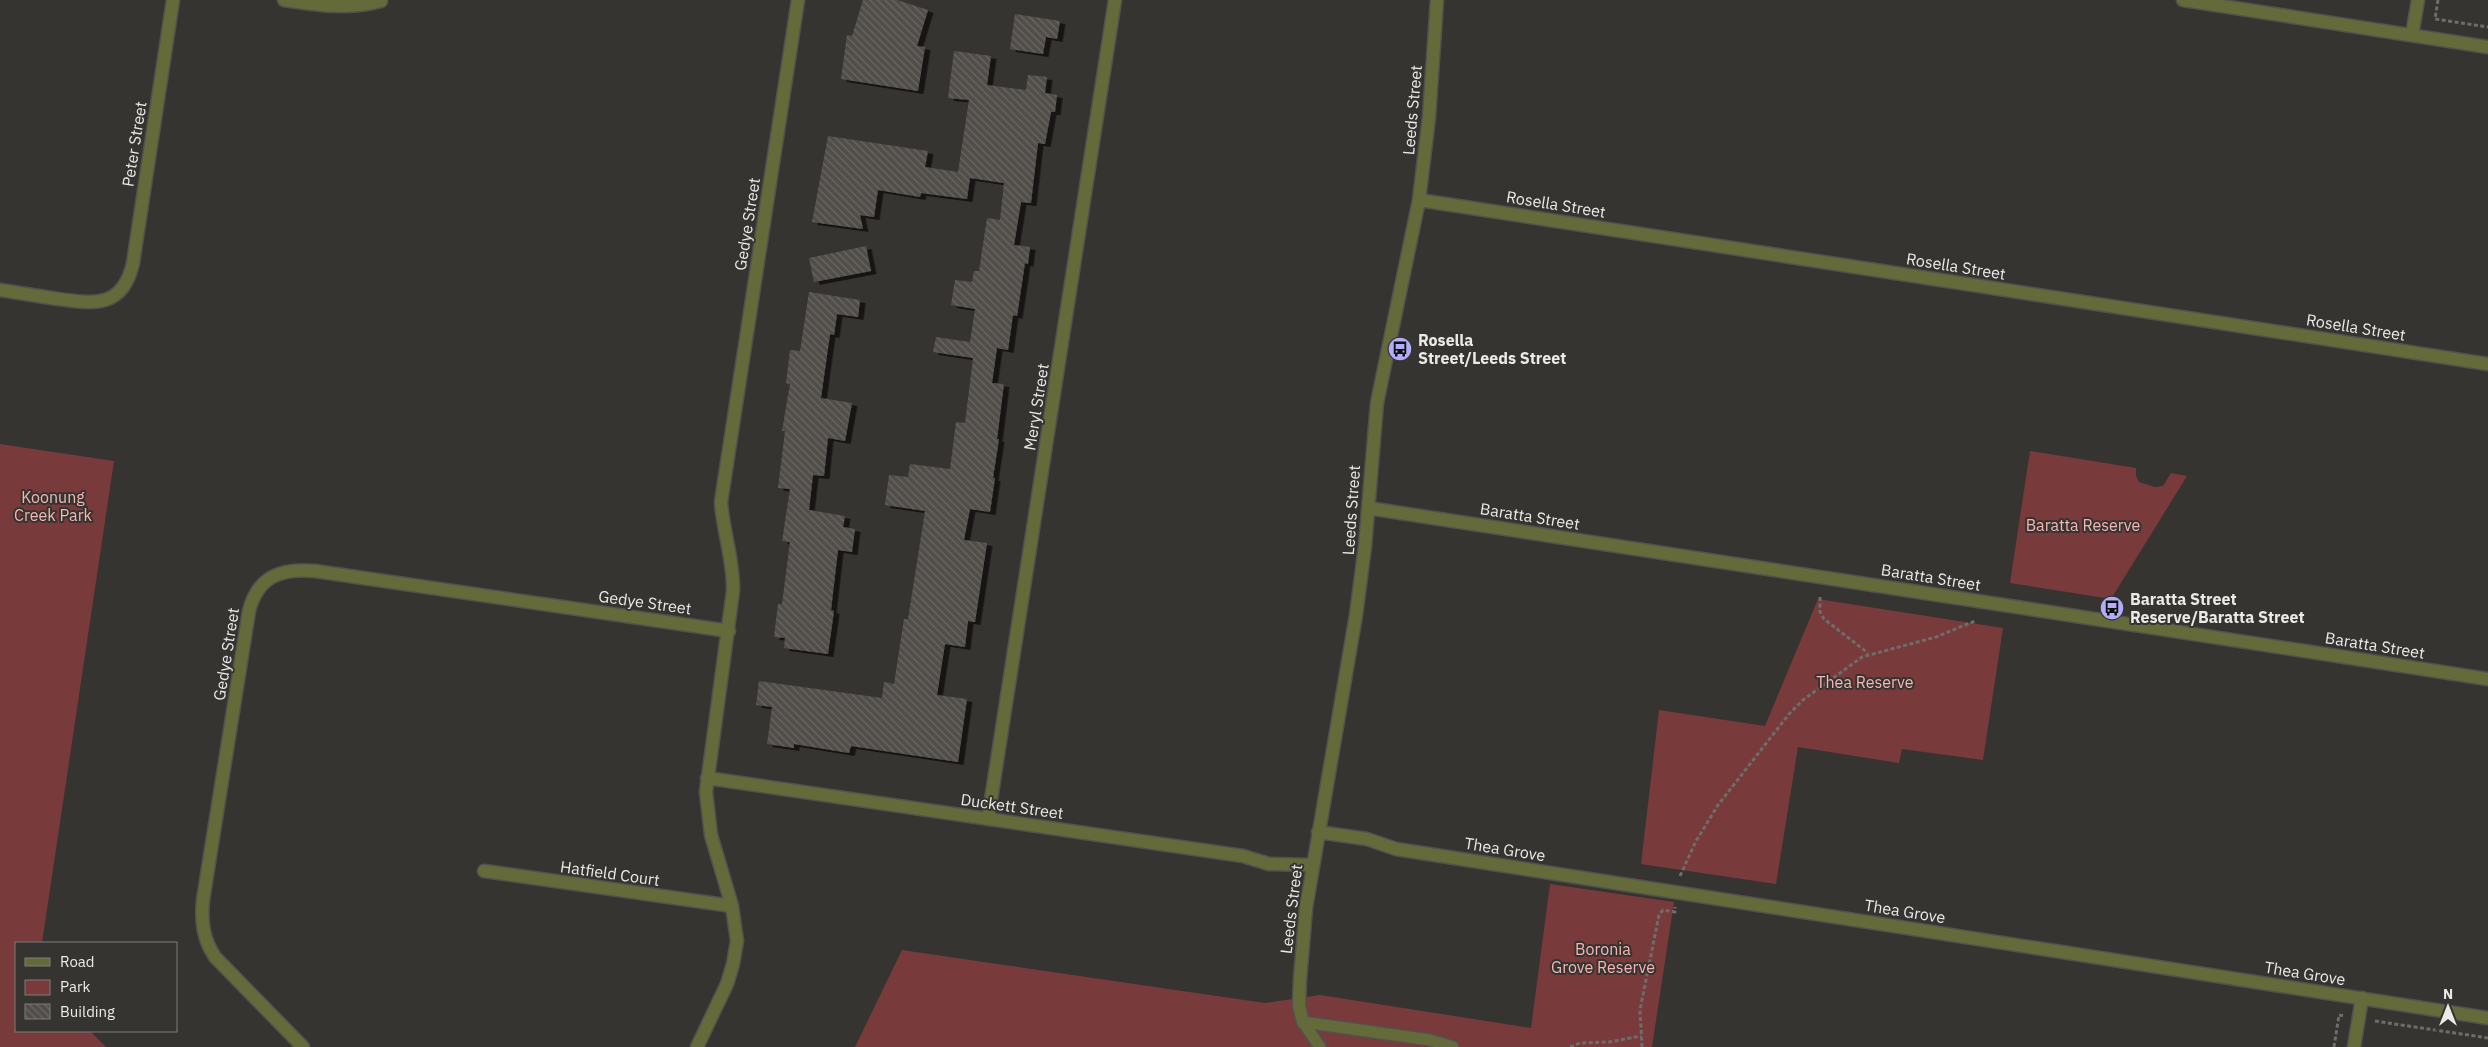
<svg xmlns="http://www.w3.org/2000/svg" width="2488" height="1047" font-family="'IBM Plex Sans',sans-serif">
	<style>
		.green { fill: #783a3b }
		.building { fill: url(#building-back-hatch); filter: url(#shadow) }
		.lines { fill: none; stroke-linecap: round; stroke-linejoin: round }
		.service-casing { stroke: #53514e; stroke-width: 14 }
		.minor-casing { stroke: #53514e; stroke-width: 15 }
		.path { stroke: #6f6d6a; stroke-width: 3; stroke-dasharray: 4 2.5; stroke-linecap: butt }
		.service { stroke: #656a3b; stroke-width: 11 }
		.minor { stroke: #656a3b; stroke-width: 12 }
		.labels { text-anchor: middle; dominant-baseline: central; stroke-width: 4; stroke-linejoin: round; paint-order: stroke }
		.street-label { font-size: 16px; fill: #ebeae7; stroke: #363431 }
		.poi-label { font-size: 16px; font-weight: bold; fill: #ebeae7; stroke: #363431; text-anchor: start }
		.park-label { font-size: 16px; fill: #f4b5b4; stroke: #363431 }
	</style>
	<defs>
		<pattern id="building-back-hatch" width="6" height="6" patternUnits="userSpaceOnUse" patternTransform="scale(1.25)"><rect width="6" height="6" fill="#514d4a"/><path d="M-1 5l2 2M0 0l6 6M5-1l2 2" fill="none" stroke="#6a6764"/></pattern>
		<filter id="shadow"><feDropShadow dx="5.5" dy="3" stdDeviation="0" flood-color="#0009"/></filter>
	</defs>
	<rect width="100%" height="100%" fill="#363431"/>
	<path class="green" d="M0,444L114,461L42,943H16V1031H90L106,1047H0Z
		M2030,451L2136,468V476L2139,482L2155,487L2163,486L2171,473L2187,476L2111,599L2010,583Z
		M1818,599L2003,628L1983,760L1902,749L1899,763L1798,747L1776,884L1641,864L1659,710L1765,726Z
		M1550,884L1674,902L1652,1047H855L902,950L1265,1003L1320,995L1531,1028Z"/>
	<path class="building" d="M863,0H897L928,10L917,46L925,47L918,91L841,79L847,35L852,36Z
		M1015,14L1060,21L1057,39L1046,37L1043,54L1010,49Z
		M954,51L991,56L987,85L1026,90L1028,75L1047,77L1045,93L1057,95L1055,112H1051L1045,144L1038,143L1031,203L1021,202L1014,245L1030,247L1028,264L1025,263L1017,316L1013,315L1008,350L997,348L992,383L1004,384L997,439H999L993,478H995L990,512L970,509L964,540L987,543L975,622L968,621L965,647L945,644L937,695L967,699L958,762L851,746L849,753L794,744V748L767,744L772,707L756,705L759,681L882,698L884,682L894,684L904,619H908L925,511L885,505L889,475L908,477L910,464L950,469L956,422L965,423L973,358L933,352L936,337L970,342L975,309L951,305L955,280L972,282L974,271H979L987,218L1000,220L1004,183L970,178L967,199L921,193L920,197L878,190L874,217L860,215L863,229L812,222L828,136L928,151L925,167L958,172L969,100L948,98Z
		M866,246L871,271L814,282L809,258Z
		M809,292L860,300L858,317L837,314L834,335L830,334L821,398L852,403L845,441L828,438L824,476L813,475L809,510L845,516L843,527L855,529L852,552L838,550L831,610L834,611L828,654L784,648L785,638L774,637L778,604H782L790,542L782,541L790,489L778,488L785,431H782L790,384L786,383L790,350L800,351Z"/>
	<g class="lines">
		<g class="service-casing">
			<path id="service" d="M1303,1022L1430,1040L1453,1047
				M1303,1022L1320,1047"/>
		</g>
		<g class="minor-casing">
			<path id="minor" d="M284,0C318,5 347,10 381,1
				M2183,0L2488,47
				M2412,35L2418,0
				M1419,200L2488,364
				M0,290C19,293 39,296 58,299C95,304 123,308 133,263L173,0
				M1368,508L2488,679
				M707,778L1243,856L1269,864L1312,865
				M988,819L1115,0
				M1318,832L1367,839L1396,849L2488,1018
				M484,871L732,906
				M1303,1022L1299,1006L1300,979L1306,908L1356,615L1365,546L1377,403L1419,200L1429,117L1437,0
				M303,1047L215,957C203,939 201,922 203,900L249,611C258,576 281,568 315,571L729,631
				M697,1047L727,984L733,964L737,941L732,906L711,835L706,792L733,591C734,561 723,532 721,502L798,0
				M2354,1047L2362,998"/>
		</g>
		<path class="path" d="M2438,0L2435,19L2488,27
			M1820,597V612L1824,619L1868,653
			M1680,876L1696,841L1718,805L1789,714L1803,700L1862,657L1936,637L1975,621
			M2375,1021L2488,1038
			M1570,1047L1580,1043L1609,1042L1641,1036
			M1642,1047L1640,1010L1659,915L1663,910L1675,912V907
			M2334,1047L2339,1015L2344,1016"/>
		<use href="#service" class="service"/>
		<use href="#minor" class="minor"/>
	</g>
	<defs>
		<g id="bus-disc" transform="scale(1.25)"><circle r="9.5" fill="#b1adfa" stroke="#363431"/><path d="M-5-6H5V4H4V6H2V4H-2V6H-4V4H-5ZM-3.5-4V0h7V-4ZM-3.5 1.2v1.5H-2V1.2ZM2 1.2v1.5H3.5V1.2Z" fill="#111"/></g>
	</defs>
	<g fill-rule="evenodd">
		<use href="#bus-disc" x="1400" y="349"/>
		<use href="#bus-disc" x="2112" y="608"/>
	</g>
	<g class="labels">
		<g class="street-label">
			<text transform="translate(1412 110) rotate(-85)">Leeds Street</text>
			<text transform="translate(134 144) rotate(-81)">Peter Street</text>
			<text transform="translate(1556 204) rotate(9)">Rosella Street</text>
			<text transform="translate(747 224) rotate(-81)">Gedye Street</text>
			<text transform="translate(1956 266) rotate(9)">Rosella Street</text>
			<text transform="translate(2356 327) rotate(9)">Rosella Street</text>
			<text transform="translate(1036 407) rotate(-81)">Meryl Street</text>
			<text transform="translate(1351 510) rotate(-86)">Leeds Street</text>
			<text transform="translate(1530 516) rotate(9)">Baratta Street</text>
			<text transform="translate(1931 577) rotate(9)">Baratta Street</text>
			<text transform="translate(645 602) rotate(8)">Gedye Street</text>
			<text transform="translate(2375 645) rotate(9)">Baratta Street</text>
			<text transform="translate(226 654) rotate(-81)">Gedye Street</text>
			<text transform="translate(1012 806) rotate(8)">Duckett Street</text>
			<text transform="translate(1505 849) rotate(9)">Thea Grove</text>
			<text transform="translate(610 873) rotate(8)">Hatfield Court</text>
			<text transform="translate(1291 909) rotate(-83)">Leeds Street</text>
			<text transform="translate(1905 911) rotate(9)">Thea Grove</text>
			<text transform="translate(2305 973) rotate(9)">Thea Grove</text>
		</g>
		<g class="poi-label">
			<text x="1418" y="340">Rosella<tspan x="1418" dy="18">Street/Leeds Street</tspan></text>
			<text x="2130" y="599">Baratta Street<tspan x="2130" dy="18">Reserve/Baratta Street</tspan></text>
		</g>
		<g class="park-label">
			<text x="53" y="497">Koonung<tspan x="53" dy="18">Creek Park</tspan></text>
			<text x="2083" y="525">Baratta Reserve</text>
			<text x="1865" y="682">Thea Reserve</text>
			<text x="1603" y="949">Boronia<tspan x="1603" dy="18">Grove Reserve</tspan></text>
		</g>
	</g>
	<rect x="15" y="942" width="162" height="90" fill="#363431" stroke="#7e7d7a"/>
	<rect x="25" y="958" width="25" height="8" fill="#656a3b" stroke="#7e7d7a"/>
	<text x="60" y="967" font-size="15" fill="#ebeae7">Road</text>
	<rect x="25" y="980" width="25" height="15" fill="#783a3b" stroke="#7e7d7a"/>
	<text x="60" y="992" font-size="15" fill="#ebeae7">Park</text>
	<rect x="25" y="1004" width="25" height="15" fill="url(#building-back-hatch)" stroke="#7e7d7a"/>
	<text x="60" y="1017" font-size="15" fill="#ebeae7">Building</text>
	<g transform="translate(2448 1007)" stroke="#363431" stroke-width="4" paint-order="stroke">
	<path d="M0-4L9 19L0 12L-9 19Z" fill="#ebeae7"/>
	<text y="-8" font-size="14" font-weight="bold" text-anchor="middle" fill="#ebeae7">N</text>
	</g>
</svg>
